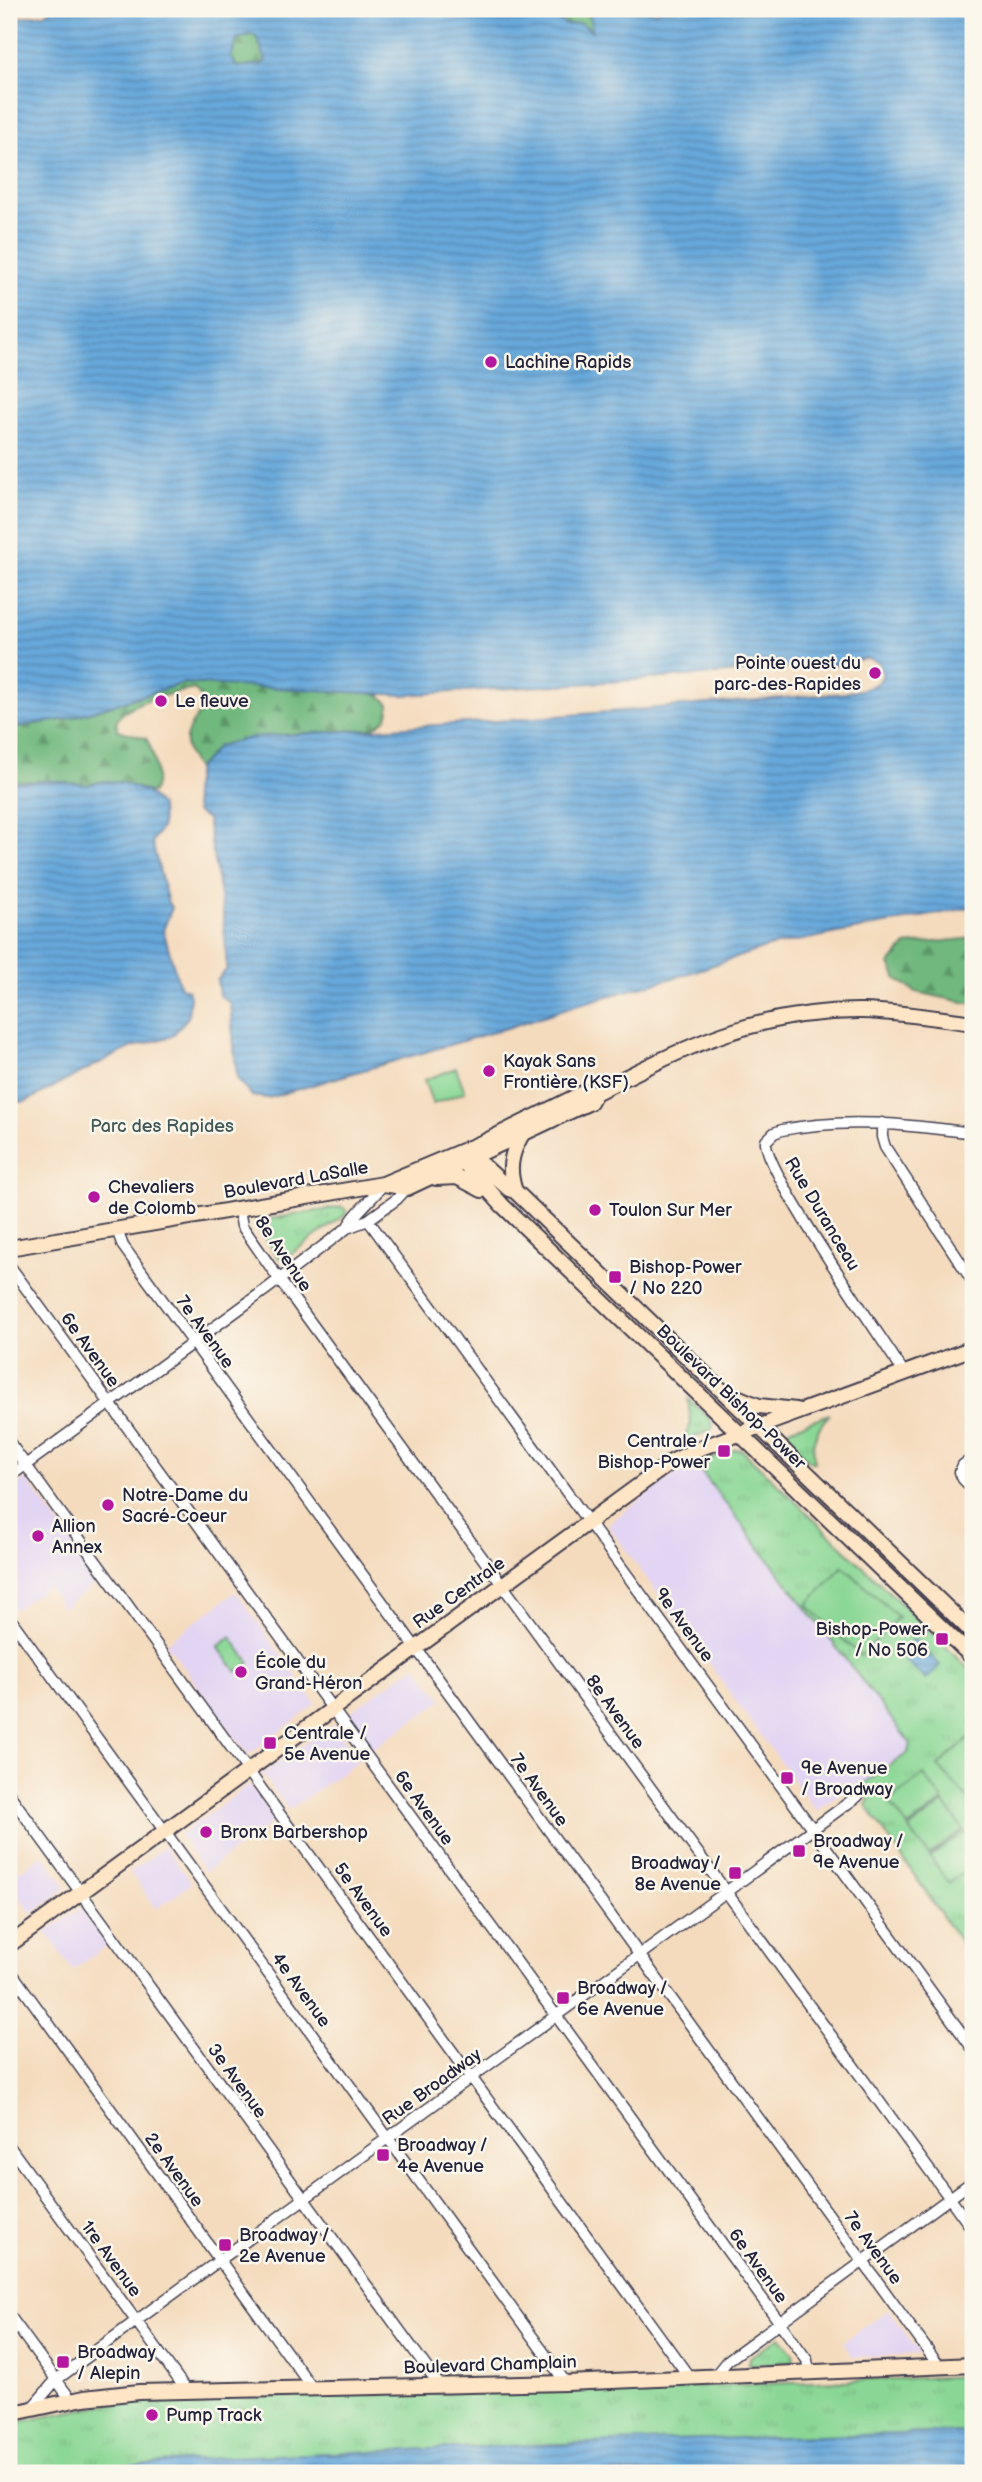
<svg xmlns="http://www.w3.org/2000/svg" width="982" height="2482" font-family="'Balsamiq Sans',sans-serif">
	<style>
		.built { fill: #e2d4f3 }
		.grass { fill: url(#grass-tufts); stroke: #567c68; stroke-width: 2 }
		.forest { fill: url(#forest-firs); stroke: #486d5c; stroke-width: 2 }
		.pitch { fill: #8ad795; stroke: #567c68; stroke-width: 2 }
		.water { fill: url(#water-rules); stroke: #44658a; stroke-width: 2; fill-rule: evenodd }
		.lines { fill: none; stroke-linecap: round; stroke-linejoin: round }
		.street-casing { stroke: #423e4f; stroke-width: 13 }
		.secondary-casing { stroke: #423e4f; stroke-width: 18 }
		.street { stroke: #fff; stroke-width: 10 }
		.secondary { stroke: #fee5c5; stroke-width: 14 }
		.poi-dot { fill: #b5179e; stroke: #fbf7ec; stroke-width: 2.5 }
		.labels { text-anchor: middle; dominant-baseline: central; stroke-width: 5; stroke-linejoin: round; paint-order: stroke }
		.poi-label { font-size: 18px; fill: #22223b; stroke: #fbf7ec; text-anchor: start }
		.park-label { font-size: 18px; fill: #415856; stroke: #fbf7ec }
		.street-label { font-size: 18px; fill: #22223b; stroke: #fbf7ec }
	</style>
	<defs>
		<pattern id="grass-tufts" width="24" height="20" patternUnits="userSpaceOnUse" patternTransform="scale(1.75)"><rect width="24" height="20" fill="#8ad795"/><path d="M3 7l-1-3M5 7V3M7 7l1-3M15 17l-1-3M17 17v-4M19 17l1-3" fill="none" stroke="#77b881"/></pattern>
		<pattern id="forest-firs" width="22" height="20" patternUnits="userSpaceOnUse" patternTransform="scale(1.75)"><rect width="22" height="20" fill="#6fb87e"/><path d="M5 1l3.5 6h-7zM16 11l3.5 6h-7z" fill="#5b9568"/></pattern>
		<pattern id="water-rules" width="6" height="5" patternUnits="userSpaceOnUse" patternTransform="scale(1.75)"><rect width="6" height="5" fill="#67a8da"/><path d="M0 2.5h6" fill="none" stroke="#5488b2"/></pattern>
	</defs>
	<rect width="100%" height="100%" fill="#fbf7ec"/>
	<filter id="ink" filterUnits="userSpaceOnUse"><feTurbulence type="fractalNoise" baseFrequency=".0143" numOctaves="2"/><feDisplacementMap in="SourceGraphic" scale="14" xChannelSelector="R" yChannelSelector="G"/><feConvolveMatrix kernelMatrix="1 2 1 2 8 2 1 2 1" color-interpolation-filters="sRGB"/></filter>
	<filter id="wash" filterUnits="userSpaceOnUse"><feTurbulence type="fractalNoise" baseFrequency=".00686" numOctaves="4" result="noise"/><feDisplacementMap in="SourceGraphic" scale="28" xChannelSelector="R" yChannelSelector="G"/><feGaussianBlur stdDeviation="1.57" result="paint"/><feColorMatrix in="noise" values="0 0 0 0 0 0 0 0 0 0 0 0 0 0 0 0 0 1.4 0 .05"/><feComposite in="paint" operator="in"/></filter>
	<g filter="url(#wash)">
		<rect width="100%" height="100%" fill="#f4dbbe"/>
		<path class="built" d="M700,1463L703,1474L911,1743L908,1752L860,1786L854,1784L816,1811L609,1527L610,1522L673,1476Z
			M24,1480H27L100,1581L63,1608L47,1587L14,1610L9,1602V1491Z
			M236,1592L316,1704L248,1755L166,1643Z
			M416,1665L443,1700L372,1749L348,1714Z
			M333,1724L359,1760L289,1810L262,1774Z
			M249,1785L275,1820L205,1872L180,1835Z
			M164,1847L192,1883L156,1909L130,1872Z
			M43,1855L65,1885V1889L32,1914L9,1883V1878Z
			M81,1908L108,1945L73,1970L46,1932Z
			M888,2310L918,2351V2354L853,2357L843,2342Z"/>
		<path class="grass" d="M342,1207L347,1211L345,1215L284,1259L278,1257L257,1226L258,1221L263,1220Z
			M688,1399L709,1418L713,1426L710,1431L682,1442L691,1424Z
			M830,1414C817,1427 810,1443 815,1462H811L788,1440L786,1433L792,1428Z
			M735,1449L742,1450L973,1673V1954L970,1956L866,1805L869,1799L860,1786L908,1753L910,1743L703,1474L700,1463L722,1454L724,1456Z
			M780,2337L793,2353L794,2361L749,2365L750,2357Z
			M973,2376V2432C733,2439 492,2445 252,2457C171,2461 90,2473 9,2473V2424L102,2405L136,2400L686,2387Z"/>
		<path class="forest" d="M547,9H579L590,17L593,31L581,23L566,25L548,12Z
			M252,34L257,37L267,61L262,64L237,67L231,57L237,39Z
			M184,683L376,692L389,704C390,719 383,722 371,729L254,737L218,746L197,769C178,742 185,733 203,708L201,697L194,689C170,694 127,700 116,722L118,730L146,738C154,752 161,781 152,793L123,783L105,781L87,785L52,781L9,782V728L66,719Z
			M973,938V1004L916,992L897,979L890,964L906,945Z"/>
		<path class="pitch" d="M456,1068L465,1092L433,1104L424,1080Z
			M843,1566L898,1617L861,1656L807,1605Z
			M231,1637L250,1663L237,1672L218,1647Z
			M973,1734V1804L938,1766Z
			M924,1775L943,1801L908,1827L889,1801Z
			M944,1803L963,1830L929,1855L909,1829Z
			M965,1832L973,1843V1866L949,1883L930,1857Z"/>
		<path class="water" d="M53,9H547L549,12L566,25L581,23L592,31L590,17L579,9H649L655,12L661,9H973V907L771,946L680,976L576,1005L507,1028L268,1098L252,1096L237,1078L230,1003L219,995L217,980L227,969L223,913L207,819L196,812L193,793L197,769L218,746L254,737L483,722L845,693C858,690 877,689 883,675L878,662L867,658L831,665L622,681L404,695L184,683L66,719L9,728V19L44,14ZM252,34L257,38L266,61L262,64L237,67L231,57L237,39Z
			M52,781L87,785L105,781L123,783L145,791L161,806L162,826L152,842L168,903L172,908L163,930L180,987L188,990L190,996L188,1017L172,1036L133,1047L107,1059L25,1102L9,1101V782Z
			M914,1639L940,1665L926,1680L899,1654Z
			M973,2432V2473H47L230,2457L667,2440Z"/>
	</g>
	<g filter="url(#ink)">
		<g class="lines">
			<g class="street-casing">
				<path id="street" d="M882,1123V1137L885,1147L973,1282
					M239,1210L242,1226L279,1279L973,2230
					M368,1220L973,2049
					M347,1228C356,1210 372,1201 383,1184
					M117,1230L123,1246L939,2366
					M9,1265L780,2323L807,2360L809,2372
					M904,1373C882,1338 763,1169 766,1141L774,1133L782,1130C846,1117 909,1125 973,1133
					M9,1442L690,2378
					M973,1458L963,1465L960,1472L963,1479L973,1489
					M9,1477L268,1288L347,1228L368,1220L397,1199L407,1188
					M9,1617L566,2383
					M9,1794L440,2386
					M9,1969L313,2389
					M9,2146L187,2391
					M9,2315L71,2400
					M714,2377L727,2361L973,2181
					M31,2409L56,2380L136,2321L858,1796"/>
			</g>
			<g class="secondary-casing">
				<path id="secondary" d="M472,1148L479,1162L509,1189L515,1191L973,1633
					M461,1153L468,1167L502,1205L973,1658
					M436,1178L457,1177L482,1190
					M384,1184L407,1188L590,1102L595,1093
					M515,1191C508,1171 510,1155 521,1136
					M9,1248L383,1184L486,1141L585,1092L595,1093C685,1047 758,1010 862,1011C899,1012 936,1018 973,1023
					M732,1395L759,1406L796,1410
					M9,1945L671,1462L698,1449L973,1348
					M9,2414L84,2398L139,2392L566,2383L973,2365"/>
			</g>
			<use href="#street" class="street"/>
			<use href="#secondary" class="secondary"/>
		</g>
	</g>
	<g class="poi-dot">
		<circle cx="491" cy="362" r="7"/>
		<circle cx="875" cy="673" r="7"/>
		<circle cx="161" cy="701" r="7"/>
		<circle cx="489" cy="1071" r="7"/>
		<circle cx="94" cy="1197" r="7"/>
		<circle cx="595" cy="1210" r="7"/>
		<rect x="608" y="1270" width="14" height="14" rx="3.5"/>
		<rect x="717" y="1444" width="14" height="14" rx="3.5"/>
		<circle cx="108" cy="1505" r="7"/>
		<circle cx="38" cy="1536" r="7"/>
		<rect x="935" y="1632" width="14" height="14" rx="3.5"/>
		<circle cx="241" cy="1672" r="7"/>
		<rect x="263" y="1736" width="14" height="14" rx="3.5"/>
		<rect x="780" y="1771" width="14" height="14" rx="3.5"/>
		<circle cx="206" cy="1832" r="7"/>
		<rect x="792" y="1844" width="14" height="14" rx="3.5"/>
		<rect x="728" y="1866" width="14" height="14" rx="3.5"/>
		<rect x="556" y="1991" width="14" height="14" rx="3.5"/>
		<rect x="376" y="2148" width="14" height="14" rx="3.5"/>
		<rect x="218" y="2238" width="14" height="14" rx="3.5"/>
		<rect x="56" y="2355" width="14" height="14" rx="3.5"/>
		<circle cx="152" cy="2415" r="7"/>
	</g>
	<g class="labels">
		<g class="poi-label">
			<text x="505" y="362">Lachine Rapids</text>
			<text x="861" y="663" text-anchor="end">Pointe ouest du<tspan x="861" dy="21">parc-des-Rapides</tspan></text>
			<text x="175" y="701">Le fleuve</text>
			<text x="503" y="1061">Kayak Sans<tspan x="503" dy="21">Frontière (KSF)</tspan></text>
			<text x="108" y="1187">Chevaliers<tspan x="108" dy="21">de Colomb</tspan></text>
			<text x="609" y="1210">Toulon Sur Mer</text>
			<text x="629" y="1267">Bishop-Power<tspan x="629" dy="21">/ No 220</tspan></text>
			<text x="710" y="1441" text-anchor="end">Centrale /<tspan x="710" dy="21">Bishop-Power</tspan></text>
			<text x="122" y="1495">Notre-Dame du<tspan x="122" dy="21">Sacré-Coeur</tspan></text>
			<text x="52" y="1526">Allion<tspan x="52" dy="21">Annex</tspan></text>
			<text x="928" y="1629" text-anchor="end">Bishop-Power<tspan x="928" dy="21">/ No 506</tspan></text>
			<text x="255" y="1662">École du<tspan x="255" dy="21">Grand-Héron</tspan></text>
			<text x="284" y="1733">Centrale /<tspan x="284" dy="21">5e Avenue</tspan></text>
			<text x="801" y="1768">9e Avenue<tspan x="801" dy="21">/ Broadway</tspan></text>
			<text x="220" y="1832">Bronx Barbershop</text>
			<text x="813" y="1841">Broadway /<tspan x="813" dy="21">9e Avenue</tspan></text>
			<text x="721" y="1863" text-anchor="end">Broadway /<tspan x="721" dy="21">8e Avenue</tspan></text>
			<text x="577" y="1988">Broadway /<tspan x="577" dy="21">6e Avenue</tspan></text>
			<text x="397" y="2145">Broadway /<tspan x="397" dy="21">4e Avenue</tspan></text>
			<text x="239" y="2235">Broadway /<tspan x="239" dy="21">2e Avenue</tspan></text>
			<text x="77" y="2352">Broadway<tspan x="77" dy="21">/ Alepin</tspan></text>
			<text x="166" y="2415">Pump Track</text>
		</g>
		<g class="park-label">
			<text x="162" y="1126">Parc des Rapides</text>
		</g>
		<g class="street-label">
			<text transform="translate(296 1180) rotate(-10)">Boulevard LaSalle</text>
			<text transform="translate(822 1214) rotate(59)">Rue Duranceau</text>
			<text transform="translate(283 1254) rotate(56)">8e Avenue</text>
			<text transform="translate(205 1332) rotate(54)">7e Avenue</text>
			<text transform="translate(90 1350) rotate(54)">6e Avenue</text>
			<text transform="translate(731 1397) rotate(44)">Boulevard Bishop-Power</text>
			<text transform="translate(459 1593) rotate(-36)">Rue Centrale</text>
			<text transform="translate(684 1625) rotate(54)">9e Avenue</text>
			<text transform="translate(615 1712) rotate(54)">8e Avenue</text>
			<text transform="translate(539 1790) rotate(54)">7e Avenue</text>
			<text transform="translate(424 1808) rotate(54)">6e Avenue</text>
			<text transform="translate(363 1900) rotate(54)">5e Avenue</text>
			<text transform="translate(301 1990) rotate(54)">4e Avenue</text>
			<text transform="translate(237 2081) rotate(54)">3e Avenue</text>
			<text transform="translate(432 2087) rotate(-36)">Rue Broadway</text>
			<text transform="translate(174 2170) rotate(54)">2e Avenue</text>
			<text transform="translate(873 2248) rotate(54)">7e Avenue</text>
			<text transform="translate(111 2259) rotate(54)">1re Avenue</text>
			<text transform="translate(758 2266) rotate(54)">6e Avenue</text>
			<text transform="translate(490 2365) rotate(-2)">Boulevard Champlain</text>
		</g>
	</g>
	<rect width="982" height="2482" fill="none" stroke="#fbf7ec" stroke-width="35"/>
</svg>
